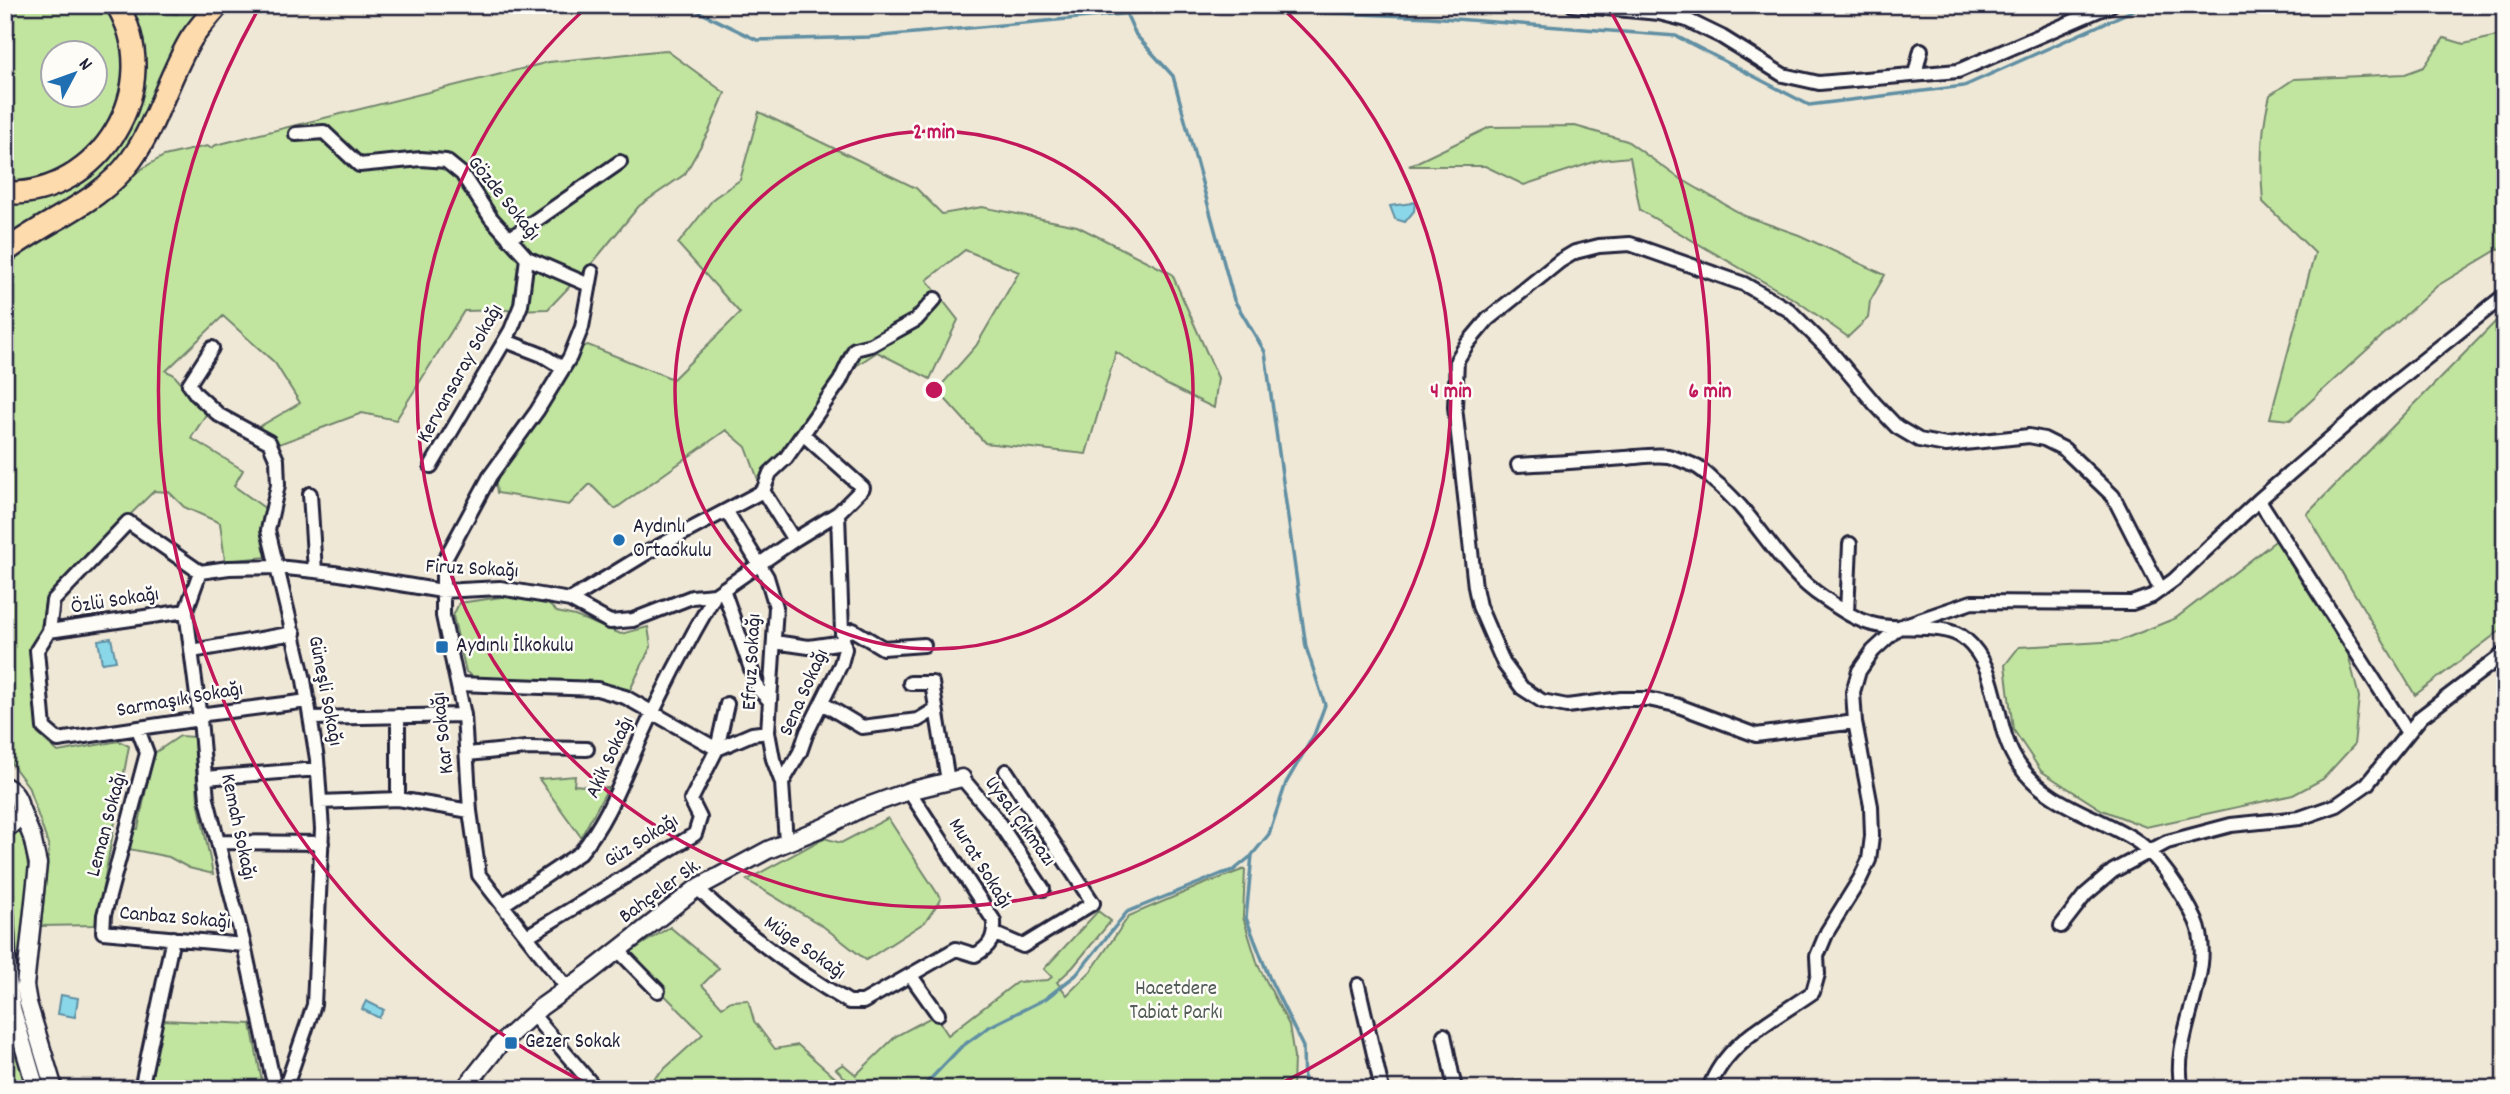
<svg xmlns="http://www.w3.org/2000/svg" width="2510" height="1094" font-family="Dekko,sans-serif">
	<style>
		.green { fill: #c1e59f; stroke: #72846d; stroke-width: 2; fill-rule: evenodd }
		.water { fill: #89d7e8; stroke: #608fa3; stroke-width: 2 }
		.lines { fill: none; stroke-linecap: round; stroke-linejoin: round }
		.stream { stroke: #608fa3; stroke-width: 3.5 }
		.street-casing { stroke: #22223b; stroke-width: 18 }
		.secondary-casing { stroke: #22223b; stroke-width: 21 }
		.highway-casing { stroke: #22223b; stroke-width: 26 }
		.street { stroke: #fdfcf7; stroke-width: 12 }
		.secondary { stroke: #fdfcf7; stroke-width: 16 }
		.highway { stroke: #fedbac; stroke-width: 21 }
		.ring { fill: none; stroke: #c2185b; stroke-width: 3.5 }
		.poi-dot { fill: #1f6fb2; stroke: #fdfcf7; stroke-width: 2.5 }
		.labels { text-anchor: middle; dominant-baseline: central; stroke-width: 5; stroke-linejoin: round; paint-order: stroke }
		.street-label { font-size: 21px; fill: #22223b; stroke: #fdfcf7 }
		.poi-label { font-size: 21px; fill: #22223b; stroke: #fdfcf7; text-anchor: start }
		.park-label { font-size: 21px; fill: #525c59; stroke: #fdfcf7 }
		.centre { fill: #c2185b; stroke: #fdfcf7; stroke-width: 3.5 }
		.ring-label { font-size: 21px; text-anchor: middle; font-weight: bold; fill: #c2185b; stroke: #fdfcf7; stroke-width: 5; stroke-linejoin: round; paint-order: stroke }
	</style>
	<rect width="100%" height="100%" fill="#f0e8d6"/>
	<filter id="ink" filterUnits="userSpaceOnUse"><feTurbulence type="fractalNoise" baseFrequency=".0143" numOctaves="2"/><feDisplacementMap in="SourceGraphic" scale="14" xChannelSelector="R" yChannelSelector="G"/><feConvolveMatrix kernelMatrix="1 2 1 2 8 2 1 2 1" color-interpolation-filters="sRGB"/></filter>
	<g filter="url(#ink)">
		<path class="green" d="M85,5H110L128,56L122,99L111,129L63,171L35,182L5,187V7L86,10ZM52,52H94V94H52Z
			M125,5H141L144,10L177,14L186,5H208L128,152L97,185L5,242V199L45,193L127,125Z
			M2505,34V245L2437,286L2290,420L2270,418L2315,253L2263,202C2260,167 2261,129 2270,95L2294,79L2405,74L2424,67L2444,38L2464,44Z
			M666,50L725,93L709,131L685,174L639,206L594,261L548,309L464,311L396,420L362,413L279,444L259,427L300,403L275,363L223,316L166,371L173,374L207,413L191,438L243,470L234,486L266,509L262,528L267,557L225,561L220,523L184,507L169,492L154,491L46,598L41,628L30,650L37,733L58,752L119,741L129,746L96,925L41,926L49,847L28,786L5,755V260L148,165L164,156L207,146L211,148L216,145L549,62Z
			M759,112L916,188L942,214L982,207L1077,226L1172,274L1218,378L1214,408L1165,384L1116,352L1086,454L985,443L937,390L976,346L1019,272L965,250L927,280L958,320L930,379L877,352L835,380L760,485L746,447L726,430L615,509L590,484L569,505L497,493L495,478L566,374L581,347L588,345L673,379L740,313L678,244L714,198L740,180Z
			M1575,126L1627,141L1676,176L1745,216L1799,235L1885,275L1870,301L1868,318L1848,337L1797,301L1640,210L1630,157L1600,160L1524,185L1485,166H1409L1490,127Z
			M2505,312V627L2415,695L2307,514Z
			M2278,539L2345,642L2359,697L2354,745L2323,779L2293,795L2146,827L2102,810L2041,771L2013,729L2005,665L2019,647L2119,641L2176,618Z
			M509,596L547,603L557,612L575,616L621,634L648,627L651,646L629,692C605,679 510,681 478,680L466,672L453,616L459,603Z
			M180,736L194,737L198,800L213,874L189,868L169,857L129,849L134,829H138L153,754Z
			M575,776L574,785L608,788L581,837L539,779Z
			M888,818L941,899L925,922L866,960L824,927L747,880L824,838L841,843Z
			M22,826L28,866L29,894L17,975L13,881L5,852V834L16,831Z
			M1245,869L1243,917L1258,965L1289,1025L1294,1057L1293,1089H849L850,1083L836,1069L843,1064L856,1075L896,1036L935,1015L948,1035L1017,982L1048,980L1052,977L1044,969L1098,911L1111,921L1073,967L1057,982L1067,995L1091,971L1129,916L1204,884Z
			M670,927L719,968L702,985L722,1007L731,1001L748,1000L754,1021L775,1049L798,1045L848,1089H662L651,1081L703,1034L625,955Z
			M5,1017L27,1089H5Z
			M162,1020L251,1024L262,1082L150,1087Z"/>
		<path class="water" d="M1415,202L1414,211L1405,222L1395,219L1390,206C1399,204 1406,205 1415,202Z
			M111,638L116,661L102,663L98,640Z
			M61,995L78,998L75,1017L58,1014Z
			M366,1001L384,1010L379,1018L362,1009Z"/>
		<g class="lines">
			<path class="stream" d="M685,5L757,40L871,37L1198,7L1429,17L1676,36L1809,105L1964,86L2145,5
				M245,11L273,5
				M1126,13L1136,35L1173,76L1234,300L1265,352L1306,647L1325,705L1314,735L1286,783L1269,834L1252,855L1246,918L1269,977L1303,1047L1304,1089
				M921,1089L961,1047L989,1027L1045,999L1076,975L1127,912L1221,874L1234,870L1250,857"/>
			<g class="street-casing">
				<path id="street" d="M1573,5L1659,13L1687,20L1722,37L1783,75L1819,83L1958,71L2111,5
					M1915,74L1921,50
					M296,134L324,132L359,165L421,159L446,161L462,174L491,218L527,258L589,285
					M509,239L620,162
					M506,341L542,355L563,368
					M212,348L189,384L196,394L219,415L269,442L277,460L278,485L268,530L304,680L317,759L322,829L314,1005L285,1089
					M1518,465C1554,463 1589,461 1625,458C1638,457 1655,454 1668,456C1676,458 1686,462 1693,465C1701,468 1708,475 1714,481C1756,514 1779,569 1824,598C1840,609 1857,621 1876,625C1901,631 1945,622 1965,639C2002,670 1992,727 2019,765C2047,805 2096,815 2135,840C2158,855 2184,895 2196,921C2218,971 2169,1037 2182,1089
					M431,466L511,330L521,305L527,258
					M763,491L770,473L786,458L840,381L855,349L871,345L916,320L935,299
					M763,491L794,540
					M310,494L315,571
					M2259,500L2408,733
					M727,512L767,577L776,607L768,732L773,759L782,783
					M200,572L186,611L200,719L207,799L244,945L275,1089
					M723,589L758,689L769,700
					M570,600L610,622L633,620L692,597L715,595L794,540L838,513L863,488L804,435
					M1847,613L1850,544
					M49,631L186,611
					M842,633L853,630L883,648L924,645
					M774,642L809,647L844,642
					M192,651L294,633
					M910,683H932L948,781
					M459,684L597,689L625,697L717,749L752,734L768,732
					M308,701L206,714L200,719L58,740L44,728L37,650L49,631L53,601L128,522L200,572L229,568L277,567L334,573L442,591L500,588L570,600L650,551L763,491
					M822,703L862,727L918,720L936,709
					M311,718L464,715
					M1855,722L1756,735L1676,705L1648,699H1621L1567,706L1542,701L1522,688L1504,664L1479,606L1475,587L1455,407L1457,360L1467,344L1488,319L1560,261L1575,252L1599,246L1630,244L1744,284L1789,310L1831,352L1875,404L1897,427L1919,440L1946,445L2029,436L2044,439L2064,449L2113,496L2161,590
					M138,729L147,753L104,915L103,932L244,945
					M468,754L526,748L587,749
					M205,778L318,769
					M962,778L995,817L1043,889
					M398,799V716
					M320,802L398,799L470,811
					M218,842L322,843
					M786,842L782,783L800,752L807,732L841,664L845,649L842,633L838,513
					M697,888C743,932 794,970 849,1002H863L956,949L975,955C990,947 995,938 994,921L909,791
					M504,904L580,853C607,821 621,782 638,744C661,693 687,643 715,595
					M2061,926L2085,895L2113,871L2167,842L2231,825L2300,818L2337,805L2367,784L2421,717L2505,653
					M995,934L1023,946L1093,903L1006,771
					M527,936L695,834L700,818L691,800L717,749L727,704
					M618,950L658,991
					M911,976L938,1014
					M1358,985L1382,1089
					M568,989L479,875L470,811L464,715L443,616V563L490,476L537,411L570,357L582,327L592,272
					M533,1015L596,1089
					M1444,1035L1455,1089
					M141,1089L173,938
					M1709,1089C1725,1042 1775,1019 1813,992L1818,974L1817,956L1827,932L1860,879L1869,860L1872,836L1871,806L1855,722L1853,692L1859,671L1873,651L1899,627L1972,602L2132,603L2152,596L2174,580L2259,500L2386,390L2505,295"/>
			</g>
			<g class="secondary-casing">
				<path id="secondary" d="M5,786C24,796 25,819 5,829
					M20,807L32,837L38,864L25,986L28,1003L54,1089
					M5,915L8,980L12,1008L36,1089
					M464,1089L499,1045L541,1007L589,973L697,888L768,850L824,827L862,808L909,791L962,778"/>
			</g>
			<g class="highway-casing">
				<path id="highway" d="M5,193C100,197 167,87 117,5
					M5,252C46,220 100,203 131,160C157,124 168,77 191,39C199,27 209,16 218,5"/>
			</g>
			<use href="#street" class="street"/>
			<use href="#secondary" class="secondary"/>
			<use href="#highway" class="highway"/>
		</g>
	</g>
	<g class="ring">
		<circle cx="934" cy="390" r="259"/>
		<path d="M1280 6A517 517 0 1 1 588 6"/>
		<path d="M594 1087A776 776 0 0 1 259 8M1609 8A776 776 0 0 1 1274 1087"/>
	</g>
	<g class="poi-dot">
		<circle cx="619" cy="540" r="7"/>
		<rect x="435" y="640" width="14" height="14" rx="3.5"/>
		<rect x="504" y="1036" width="14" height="14" rx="3.5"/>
	</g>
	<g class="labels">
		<g class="street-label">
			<text transform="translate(503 199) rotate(51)">Gözde Sokağı</text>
			<text transform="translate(461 374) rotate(-61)">Kervansaray Sokağı</text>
			<text transform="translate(472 570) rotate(3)">Firuz Sokağı</text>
			<text transform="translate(115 602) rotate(-9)">Özlü Sokağı</text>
			<text transform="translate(753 662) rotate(-87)">Efruz Sokağı</text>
			<text transform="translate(324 691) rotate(79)">Güneşli Sokağı</text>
			<text transform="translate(805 693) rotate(-66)">Sena Sokağı</text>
			<text transform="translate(180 701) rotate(-10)">Sarmaşık Sokağı</text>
			<text transform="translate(444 733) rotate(-96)">Kar Sokağı</text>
			<text transform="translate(611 758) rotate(-65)">Akik Sokağı</text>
			<text transform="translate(1019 822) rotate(54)">Uysal Çıkmazı</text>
			<text transform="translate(108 825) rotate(-75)">Leman Sokağı</text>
			<text transform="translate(237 827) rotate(78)">Kemah Sokağı</text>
			<text transform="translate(642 842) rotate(-32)">Güz Sokağı</text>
			<text transform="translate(979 864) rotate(58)">Murat Sokağı</text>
			<text transform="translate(661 892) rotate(-36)">Bahçeler Sk.</text>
			<text transform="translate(175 919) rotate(5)">Canbaz Sokağı</text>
			<text transform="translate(804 949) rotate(35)">Müge Sokağı</text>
		</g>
		<g class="poi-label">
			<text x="633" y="528">Aydınlı<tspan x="633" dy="24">Ortaokulu</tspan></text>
			<text x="456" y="647">Aydınlı İlkokulu</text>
			<text x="525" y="1043">Gezer Sokak</text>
		</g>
		<g class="park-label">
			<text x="1176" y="990">Hacetdere<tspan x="1176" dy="24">Tabiat Parkı</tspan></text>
		</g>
	</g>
	<circle cx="934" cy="390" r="10" class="centre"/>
	<g class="ring-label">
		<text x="934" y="138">2 min</text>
		<text x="1451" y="397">4 min</text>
		<text x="1710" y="397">6 min</text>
	</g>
	<rect width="2510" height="1094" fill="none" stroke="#fdfcf7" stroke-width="28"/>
	<rect x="14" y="14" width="2482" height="1066" fill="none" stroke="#22223b" stroke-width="2.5" filter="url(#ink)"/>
	<g transform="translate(74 74) rotate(49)"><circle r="33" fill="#fdfcf7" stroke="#a5a5ac" stroke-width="2"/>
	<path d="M0-5L12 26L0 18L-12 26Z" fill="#1f6fb2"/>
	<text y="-10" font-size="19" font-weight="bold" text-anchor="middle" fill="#22223b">N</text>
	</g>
</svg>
